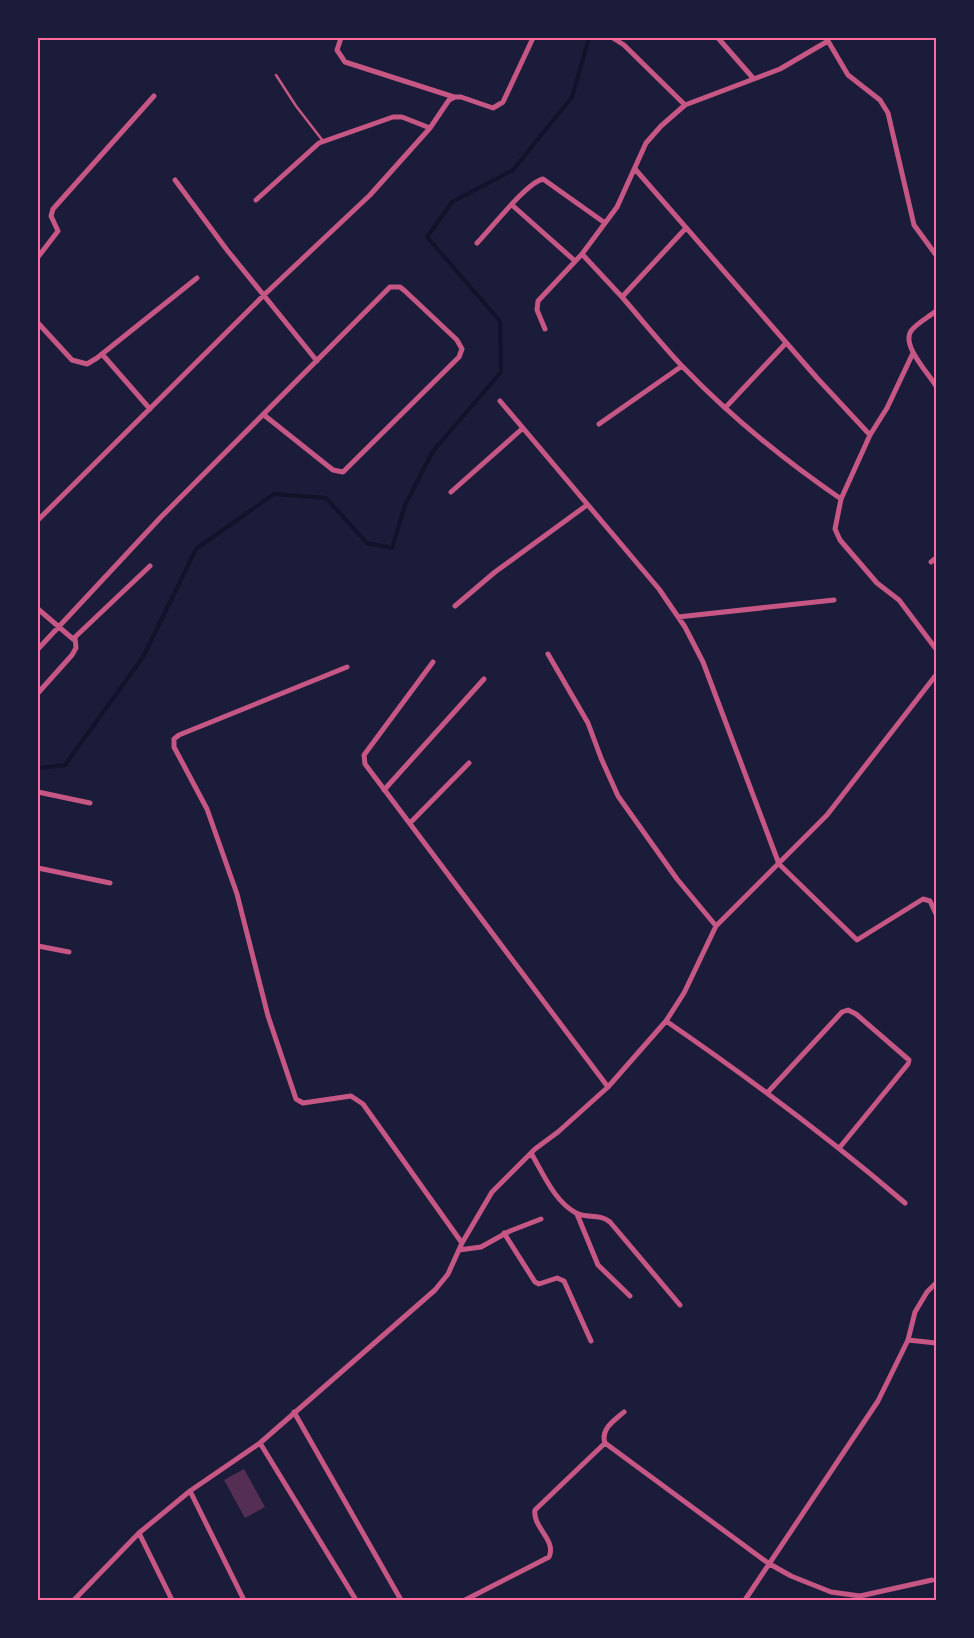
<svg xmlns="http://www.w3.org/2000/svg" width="974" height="1638" font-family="Montserrat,sans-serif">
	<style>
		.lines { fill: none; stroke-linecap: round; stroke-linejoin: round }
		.stream { stroke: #12122b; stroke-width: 4 }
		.building { fill: #542f53 }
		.service { stroke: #c65784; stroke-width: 2.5 }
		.minor { stroke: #c65784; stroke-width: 5 }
		.neatline { fill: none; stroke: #ff6b9d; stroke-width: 2 }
	</style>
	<rect width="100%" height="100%" fill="#1b1b3a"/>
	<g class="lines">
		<path class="stream" d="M38,768L65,765L143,657L196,549L274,494L326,498L367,543L392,548L405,505L433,451L501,372L500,321L427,237L452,202L513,170L572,97L589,38"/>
	</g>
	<path class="building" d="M244,1469L265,1507L245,1518L224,1480Z"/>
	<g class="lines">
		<path class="service" d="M276,75L296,106L323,141"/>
		<path class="minor" d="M341,38L337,50L345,62L454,97
			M613,38L624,45L685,105L780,69L828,41L848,75L880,100L888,113L914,225L936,255
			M718,38L753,78
			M685,105L661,126L646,143L617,207L582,254L622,297L686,228
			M635,169L817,378L870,435
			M175,180L227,250L317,361
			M256,200L319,143L393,117H402L430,128
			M512,205L575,261
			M477,243C491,229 526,183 543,179L605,223
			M38,257L58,231L51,216L53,209L154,96
			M622,297C642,320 662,345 683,367C731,417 784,460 841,499
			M936,311C929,317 917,323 911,331C901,345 929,374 936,386
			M38,323L72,360L87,364L97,358L197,278
			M545,329L537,310L538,301L582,254
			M913,353L887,408L870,435L841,499L835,529L840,540L877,583L899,600L936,649
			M102,354L150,409
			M500,401L659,589L685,627L703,662L779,864L857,940L923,899L930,901L936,914
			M725,408L786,343
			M599,424L682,366
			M451,492L523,428
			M38,520L264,295L370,195L430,128L449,100L455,97H461L493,108L503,102L533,38
			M931,562L936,558
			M455,606L495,572L587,505
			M38,609L73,639L150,566
			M678,617L834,600
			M38,649L161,517L390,287H400L405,291L457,340L462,349L459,357L343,472L333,470L264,415
			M548,654L588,723L601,758L618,796L677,879L716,926
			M433,662L364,755L365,764L608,1087
			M347,667L179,735L174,739V747L207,809L237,894L268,1016L296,1099L303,1103L351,1096L363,1104L462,1243
			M38,693L72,655L76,648L75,638
			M384,790L484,679
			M38,792L90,803
			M410,823L469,763
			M38,868L110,883
			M38,946L69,952
			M666,1021C749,1078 828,1137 905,1203
			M768,1092L842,1012L848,1010L856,1014L909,1060L908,1064L840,1147
			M531,1153C543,1173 554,1201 576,1213C587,1219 599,1213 610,1222L680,1305
			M577,1214L598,1265L630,1296
			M504,1233L535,1282L539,1284L557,1278L564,1281L591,1341
			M459,1250L481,1247L510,1231L541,1219
			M908,1340L936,1343
			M294,1412L401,1600
			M624,1412C615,1420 600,1429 605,1443L768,1563L791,1576L831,1592L860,1596L932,1580
			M260,1443L356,1600
			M190,1491L244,1600
			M139,1533L172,1600
			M74,1600L139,1533L190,1491L260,1443L435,1290L448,1274L462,1243L492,1192L535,1149L558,1132L608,1087L666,1021L684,993L716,926L827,815L936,675
			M465,1600L549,1557C557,1540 532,1527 535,1510L605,1443
			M745,1600L878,1401L908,1340L915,1312L927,1292L936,1283"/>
	</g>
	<rect width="974" height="1638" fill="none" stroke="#1b1b3a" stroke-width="78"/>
	<rect x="39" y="39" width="896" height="1560" class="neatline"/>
</svg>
